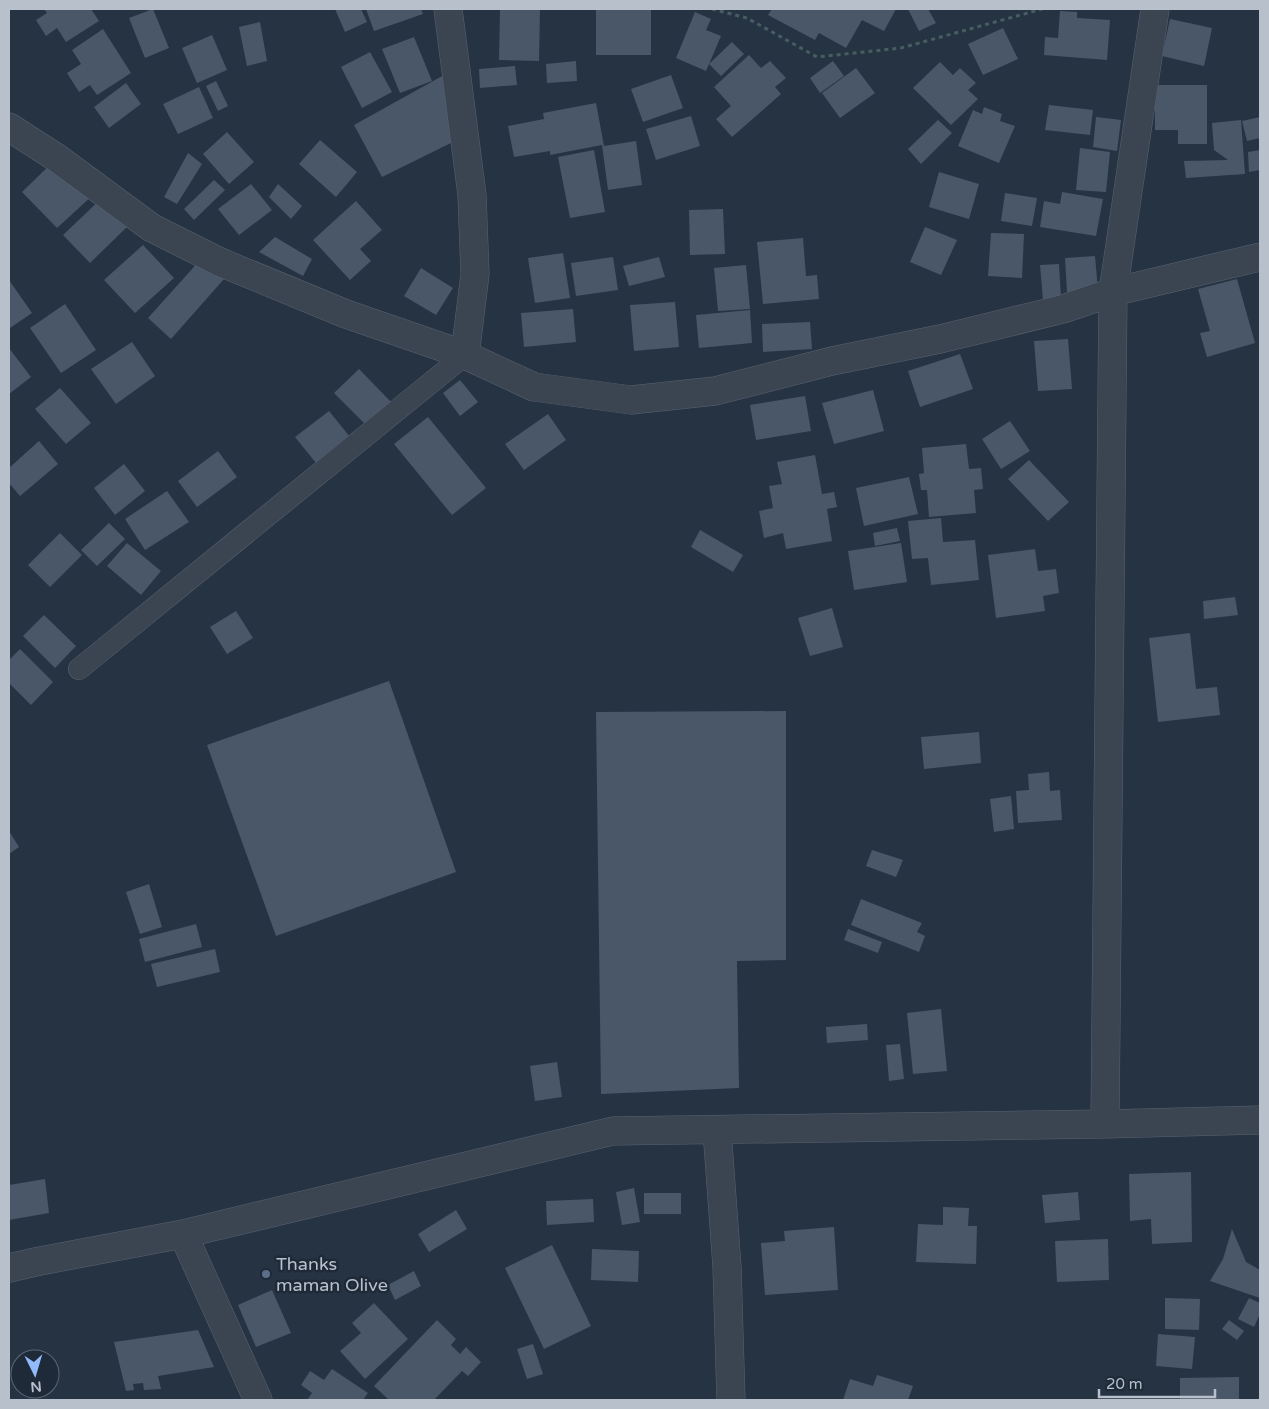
<svg xmlns="http://www.w3.org/2000/svg" width="1269" height="1409" font-family="'Varela Round',sans-serif">
	<style>
		.building { fill: #4a5769 }
		.lines { fill: none; stroke-linecap: round; stroke-linejoin: round }
		.lane-casing { stroke: #596370; stroke-width: 22 }
		.street-casing { stroke: #596370; stroke-width: 29 }
		.path { stroke: #475e60; stroke-width: 3; stroke-dasharray: 4 4; stroke-linecap: butt }
		.lane { stroke: #3b4552; stroke-width: 21 }
		.street { stroke: #3b4552; stroke-width: 28 }
		.service-dot { fill: #5c6f8a; stroke: #1f2a38; stroke-width: 2 }
		.labels { text-anchor: middle; dominant-baseline: central; stroke-width: 5; stroke-linejoin: round; paint-order: stroke }
		.poi-label { font-size: 18px; fill: #b8c0cc; stroke: #1f2a38; text-anchor: start }
	</style>
	<rect width="100%" height="100%" fill="#263343"/>
	<path class="building" d="M44,9H91L99,21L66,42L57,28L46,36L36,20L47,13Z
		M153,9L169,48L145,58L129,18Z
		M335,9H361L367,22L345,32Z
		M366,9H421L423,14L374,31Z
		M500,9H540L539,61L499,60Z
		M596,9H651V55H596Z
		M772,9H896L884,31L862,20L846,48L819,33L815,40L768,15Z
		M908,9H928L936,23L919,31Z
		M1060,11L1077,12V18L1110,20L1107,60L1044,55L1045,37L1058,38Z
		M695,12L711,19L706,30L721,36L706,71L676,58Z
		M1170,19L1212,28L1204,66L1162,56Z
		M260,22L267,61L247,66L239,27Z
		M1003,28L1018,59L983,75L968,44Z
		M103,29L131,73L97,95L90,85L79,92L67,73L81,64L72,50Z
		M212,35L227,70L197,83L182,48Z
		M414,37L432,81L400,93L382,49Z
		M732,42L744,54L721,76L709,64Z
		M370,52L392,92L362,108L341,67Z
		M749,55L761,68L770,61L786,78L775,87L781,94L732,137L716,119L731,106L714,87Z
		M576,61L577,81L547,83L546,64Z
		M833,61L844,76L820,93L810,78Z
		M940,62L953,75L960,68L976,83L968,90L978,99L951,125L913,88Z
		M515,66L517,85L480,88L479,69Z
		M856,68L875,93L840,118L822,93Z
		M444,75L461,138L382,177L354,125Z
		M671,75L683,108L643,122L631,89Z
		M216,81L228,106L218,111L206,86Z
		M126,83L141,104L109,128L94,107Z
		M1155,85H1207V144H1178V130H1155Z
		M199,87L213,118L178,134L163,104Z
		M596,103L604,146L636,141L642,185L608,190L602,145L550,155V151L514,157L508,126L544,119L543,113Z
		M1049,105L1093,110L1090,135L1045,130Z
		M984,107L1002,114L1000,121L1015,126L999,163L958,146L973,110L982,114Z
		M691,116L700,146L656,160L646,129Z
		M1096,117L1121,120L1117,151L1093,147Z
		M1260,117V138L1247,141L1242,121Z
		M938,120L952,133L921,164L908,149Z
		M1241,120L1245,174L1186,178L1184,161L1228,160L1214,150L1212,123Z
		M227,132L254,162L229,184L203,154Z
		M320,140L357,172L336,197L299,164Z
		M1080,148L1110,152L1106,192L1076,190Z
		M594,150L605,212L570,218L558,157Z
		M1260,150V170L1249,172L1248,152Z
		M188,153L202,164L177,204L164,197Z
		M57,158L93,195L57,228L22,192Z
		M939,172L979,184L969,219L929,207Z
		M214,180L225,190L194,220L184,209Z
		M251,184L272,210L239,235L218,209Z
		M278,184L302,206L291,219L269,197Z
		M1062,192L1103,199L1096,236L1040,227L1044,201L1060,204Z
		M1005,193L1037,198L1032,226L1001,221Z
		M103,197L129,225L90,263L63,235Z
		M356,201L382,230L360,249L371,261L350,280L313,240Z
		M723,209L725,254L690,255L689,210Z
		M925,227L957,240L941,275L910,262Z
		M991,233L1024,234L1022,278L988,276Z
		M275,237L312,259L303,276L259,252Z
		M803,238L806,276L817,275L819,299L763,304L757,242Z
		M143,245L174,278L135,313L104,280Z
		M563,253L570,298L535,303L528,258Z
		M1095,256L1098,290L1067,292L1065,258Z
		M613,257L618,290L576,296L571,263Z
		M659,257L665,277L629,286L623,266Z
		M201,259L224,279L171,339L148,318Z
		M1059,264L1061,298L1043,300L1040,265Z
		M746,265L750,309L718,311L714,268Z
		M421,268L453,288L436,315L404,296Z
		M1237,279L1255,343L1207,357L1200,333L1210,331L1198,289Z
		M9,280L32,313L10,328L9,326Z
		M675,302L679,347L634,351L630,305Z
		M65,304L96,350L61,373L30,328Z
		M573,309L576,342L524,347L521,313Z
		M750,310L752,343L699,348L696,315Z
		M810,322L812,349L763,352L762,324Z
		M1068,339L1072,389L1038,391L1034,341Z
		M132,342L155,376L116,404L91,369Z
		M9,348L31,377L9,394Z
		M960,354L973,389L920,407L908,371Z
		M359,369L393,404L369,428L334,393Z
		M460,380L478,402L460,416L443,393Z
		M60,388L91,423L66,444L35,409Z
		M873,390L884,431L834,444L822,403Z
		M805,396L811,431L756,440L750,405Z
		M329,411L350,437L316,463L295,437Z
		M548,414L566,440L524,470L505,444Z
		M428,417L486,488L452,515L394,444Z
		M1010,421L1030,451L1001,469L982,439Z
		M39,441L58,464L20,496L9,483V468Z
		M966,444L969,469L981,468L983,489L974,490L976,513L929,517L927,490H921L919,474L924,473L922,448Z
		M218,451L237,477L197,507L178,481Z
		M815,455L822,494L834,492L837,507L827,509L832,541L786,549L783,533L764,538L759,511L773,508L769,486L782,484L777,462Z
		M1029,460L1069,502L1048,521L1008,479Z
		M124,464L145,491L115,515L94,488Z
		M909,477L918,514L864,526L856,488Z
		M167,491L189,522L145,550L125,519Z
		M941,518L943,542L975,540L979,580L931,585L928,558L912,559L908,521Z
		M109,523L125,539L97,566L81,550Z
		M897,528L900,541L875,546L873,533Z
		M700,530L743,555L733,572L691,547Z
		M60,533L82,555L50,587L28,565Z
		M127,543L161,571L141,595L107,566Z
		M901,543L907,582L854,590L848,551Z
		M1035,549L1038,571L1056,569L1059,593L1043,596L1045,611L996,618L988,555Z
		M1235,597L1238,615L1204,619L1203,601Z
		M832,608L843,647L810,656L798,618Z
		M236,611L253,638L227,654L210,627Z
		M44,615L76,646L55,668L23,636Z
		M1190,633L1196,689L1217,687L1220,715L1158,722L1149,638Z
		M20,649L53,682L31,705L9,683V660Z
		M389,681L456,872L276,936L207,745Z
		M786,711V960L737,961L739,1088L601,1094L596,712Z
		M979,732L981,763L924,769L921,737Z
		M1049,772L1050,791L1060,790L1062,820L1018,823L1016,791L1029,790L1028,774Z
		M1011,796L1014,829L994,832L990,799Z
		M9,831L19,847L9,854Z
		M872,850L903,860L896,877L866,866Z
		M149,884L162,927L140,934L126,892Z
		M861,899L922,923L917,932L925,936L919,952L851,925Z
		M196,924L202,947L145,962L139,939Z
		M848,929L882,942L878,953L844,940Z
		M215,949L220,972L157,987L151,964Z
		M941,1009L947,1071L913,1074L907,1013Z
		M867,1024L868,1040L827,1043L826,1027Z
		M900,1044L904,1079L889,1081L886,1045Z
		M557,1062L562,1097L535,1101L530,1066Z
		M1191,1172L1192,1242L1152,1244L1151,1219L1130,1221L1129,1174Z
		M45,1179L49,1213L9,1220V1185Z
		M634,1188L640,1222L622,1225L616,1192Z
		M1078,1192L1080,1220L1045,1223L1042,1195Z
		M644,1193H681V1214H644Z
		M593,1199L594,1222L547,1225L546,1201Z
		M943,1207L969,1208L968,1226H977L976,1264L916,1262L918,1224L943,1225Z
		M456,1210L467,1229L429,1252L418,1234Z
		M834,1227L838,1290L765,1295L761,1243L785,1241L784,1231Z
		M1232,1229L1246,1262L1260,1270V1298L1210,1281L1223,1259Z
		M1108,1239L1109,1280L1057,1282L1055,1241Z
		M552,1245L591,1326L544,1349L505,1268Z
		M592,1249L639,1251L638,1282L591,1280Z
		M414,1271L421,1286L395,1300L388,1285Z
		M272,1290L291,1333L256,1347L238,1305Z
		M1165,1298L1200,1299L1199,1330L1165,1329Z
		M1249,1298L1260,1303V1314L1254,1327L1238,1319Z
		M374,1303L408,1339L365,1379L340,1351L361,1333L352,1323Z
		M437,1320L456,1339L451,1345L460,1354L466,1347L481,1362L468,1376L462,1371L434,1400H389L374,1386Z
		M1229,1320L1244,1331L1237,1340L1222,1329Z
		M198,1330L214,1367L158,1376L161,1389L144,1390L143,1383L133,1384L134,1390L126,1391L114,1342Z
		M1158,1334L1195,1337L1192,1369L1156,1366Z
		M533,1344L543,1374L527,1379L517,1349Z
		M332,1369L368,1393L363,1400H307L312,1393L301,1385L310,1371L324,1380Z
		M877,1375L913,1386L908,1400H843L850,1379L873,1386Z
		M1239,1377V1400H1180V1378Z"/>
	<g class="lines">
		<g class="lane-casing">
			<path id="lane" d="M79,669L465,355"/>
		</g>
		<g class="street-casing">
			<path id="street" d="M448,9L472,195L475,274L465,355
				M9,127L57,158L152,228L220,262L346,314L465,355L534,387L631,400L715,391L832,361L940,339L1063,309L1113,292L1260,257
				M1105,1124L1113,292L1155,9
				M717,1130L727,1267L731,1400
				M183,1234L258,1400
				M9,1268L40,1261L183,1234L613,1131L1105,1124L1260,1120"/>
		</g>
		<path class="path" d="M712,9L747,18L817,57L901,48L1042,9"/>
		<use href="#lane" class="lane"/>
		<use href="#street" class="street"/>
	</g>
	<circle class="service-dot" cx="266" cy="1274" r="5"/>
	<g class="labels">
		<g class="poi-label">
			<text x="276" y="1264">Thanks<tspan x="276" dy="21">maman Olive</tspan></text>
		</g>
	</g>
	<rect width="1269" height="1409" fill="none" stroke="#b8c0cc" stroke-width="20"/>
	<g transform="translate(35 1374) rotate(175)"><circle r="24" fill="#1f2a38" stroke="#5c6673"/>
	<path d="M0-4L9 19L0 12L-9 19Z" fill="#90baf9"/>
	<text y="-8" font-size="14" font-weight="bold" text-anchor="middle" fill="#b8c0cc">N</text>
	</g>
	<path d="M1099 1389v8h116v-8" fill="none" stroke="#b8c0cc" stroke-width="2.5"/>
	<text x="1106" y="1389" font-size="15" fill="#b8c0cc" stroke="#1f2a38" stroke-width="4" paint-order="stroke">20 m</text>
</svg>
